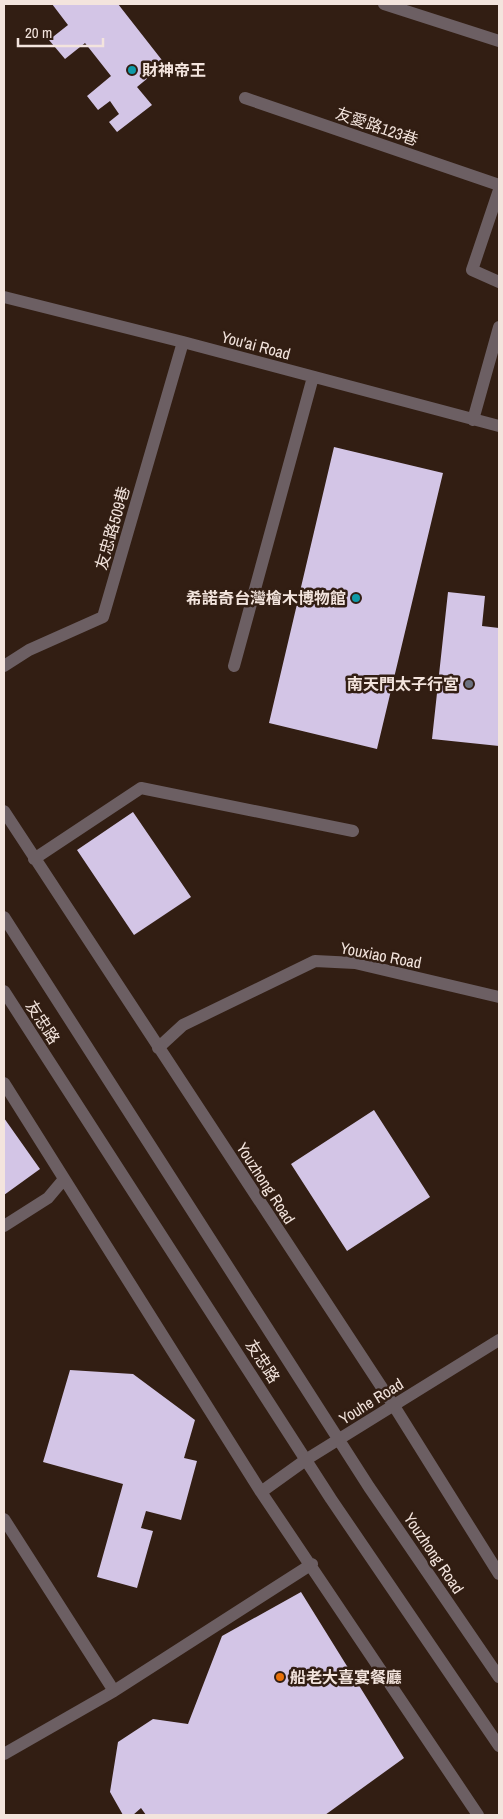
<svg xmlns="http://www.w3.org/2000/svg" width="503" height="1819" font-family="'Archivo Narrow','Noto Sans TC',sans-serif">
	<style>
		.building { fill: #d3c5e6 }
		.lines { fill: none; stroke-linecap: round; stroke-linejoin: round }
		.minor { stroke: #6c5f63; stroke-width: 12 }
		.culture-dot { fill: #0f9aa8; stroke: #321e13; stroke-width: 2 }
		.worship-dot { fill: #6b7280; stroke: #321e13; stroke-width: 2 }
		.food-dot { fill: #e8710a; stroke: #321e13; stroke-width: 2 }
		.labels { text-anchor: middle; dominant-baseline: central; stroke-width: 5; stroke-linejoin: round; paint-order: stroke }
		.poi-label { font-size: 16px; font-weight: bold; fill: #f3e4dd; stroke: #321e13; text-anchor: start }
		.street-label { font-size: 16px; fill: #f3e4dd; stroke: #321e13 }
	</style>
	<rect width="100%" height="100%" fill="#321e13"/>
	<path class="building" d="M52,4H118L165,64L137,87L152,105L117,132L109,122L119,114L110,101L98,110L87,96L111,76L85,43L65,59L49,40L68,25Z
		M334,447L443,473L377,749L269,723Z
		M448,592L485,596L482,626L499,628V746L432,739Z
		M133,812L191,897L134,935L77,850Z
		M374,1110L430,1197L347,1251L291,1164Z
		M4,1118L40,1169L4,1195Z
		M70,1370L133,1374L195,1420L184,1458L197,1461L181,1520L146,1511L141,1528L153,1531L137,1588L97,1577L123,1484L43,1462Z
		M301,1592L404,1758L325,1815H146L141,1808L133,1815H123L110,1792L118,1742L153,1719L188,1724L222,1636Z"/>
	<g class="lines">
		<path class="minor" d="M384,4L499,41
			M245,98L499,185
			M499,190L472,270L499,282
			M4,297L183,342L499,426
			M473,420L499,327
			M4,666L29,650L103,617L183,342
			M234,666L313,377
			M4,811L394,1406L499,1574
			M34,859L141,788L353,831
			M4,917L369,1487L499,1677
			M4,991L331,1499L499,1746
			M158,1048L183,1025L315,961L355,963L499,997
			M4,1083L261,1492L478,1815
			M4,1226L48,1198L64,1179
			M261,1492L307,1459L499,1340
			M4,1519L114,1691
			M4,1754L114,1691L312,1564"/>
	</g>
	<g class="culture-dot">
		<circle cx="132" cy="70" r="5"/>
		<circle cx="356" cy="598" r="5"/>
	</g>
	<circle class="worship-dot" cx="469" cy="684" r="5"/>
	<circle class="food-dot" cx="280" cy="1677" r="5"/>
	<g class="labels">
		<g class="poi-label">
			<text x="142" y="70">財神帝王</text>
			<text x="346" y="598" text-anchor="end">希諾奇台灣檜木博物館</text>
			<text x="459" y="684" text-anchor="end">南天門太子行宮</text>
			<text x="290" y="1677">船老大喜宴餐廳</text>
		</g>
		<g class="street-label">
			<text transform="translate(377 126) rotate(19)">友愛路123巷</text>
			<text transform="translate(256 345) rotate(15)">You'ai Road</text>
			<text transform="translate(112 528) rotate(-74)">友忠路509巷</text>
			<text transform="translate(381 955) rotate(11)">Youxiao Road</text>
			<text transform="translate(43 1022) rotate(57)">友忠路</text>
			<text transform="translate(266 1183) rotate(57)">Youzhong Road</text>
			<text transform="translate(263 1361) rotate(57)">友忠路</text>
			<text transform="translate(371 1401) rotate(-32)">Youhe Road</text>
			<text transform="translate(434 1553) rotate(56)">Youzhong Road</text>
		</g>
	</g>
	<rect width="503" height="1819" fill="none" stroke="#f3e4dd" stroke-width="10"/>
	<path d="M18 38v8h85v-8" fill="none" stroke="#f3e4dd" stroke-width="2.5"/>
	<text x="25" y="38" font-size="15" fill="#f3e4dd" stroke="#321e13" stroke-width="4" paint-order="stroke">20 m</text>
</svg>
